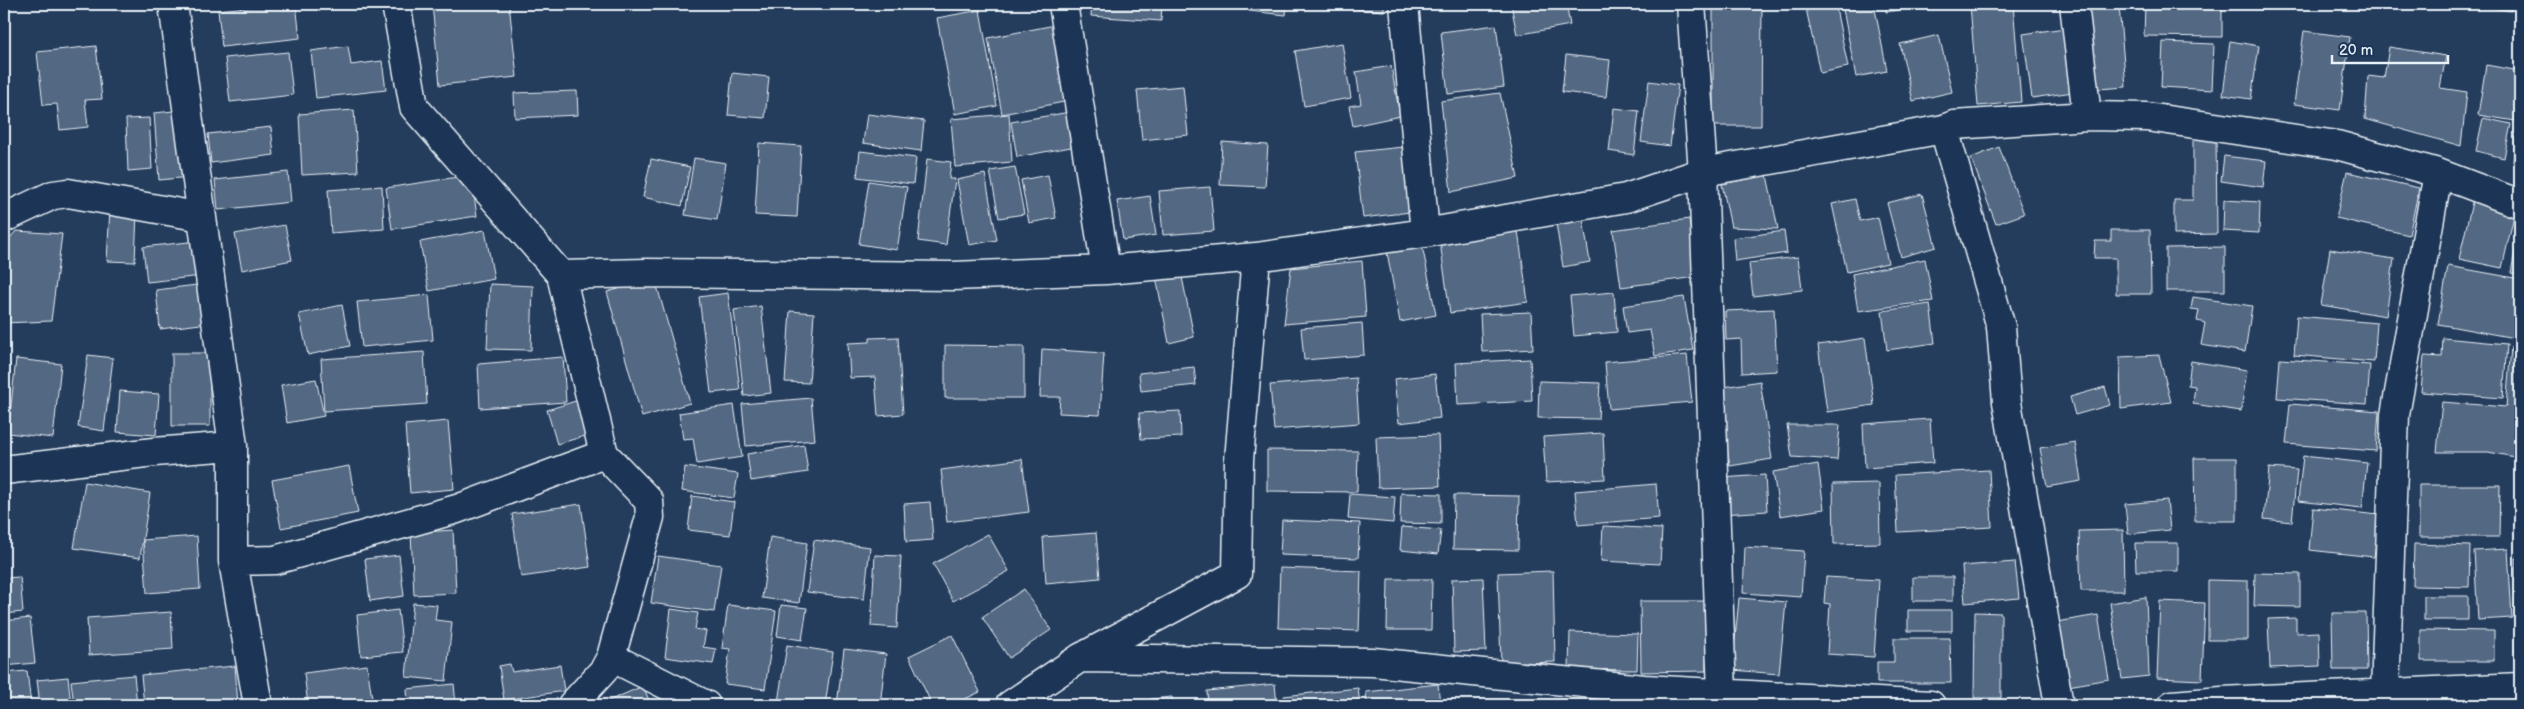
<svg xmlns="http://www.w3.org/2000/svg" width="2524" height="709" font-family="'Balsamiq Sans',sans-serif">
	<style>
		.building { fill: #536782; stroke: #e8f1f8 }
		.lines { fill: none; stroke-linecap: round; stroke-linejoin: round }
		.minor-casing { stroke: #e8f1f8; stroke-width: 31 }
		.minor { stroke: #1d3557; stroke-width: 28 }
	</style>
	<rect width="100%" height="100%" fill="#253d5d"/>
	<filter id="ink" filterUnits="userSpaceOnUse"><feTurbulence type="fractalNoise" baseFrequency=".02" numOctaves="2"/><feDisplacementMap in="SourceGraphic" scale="10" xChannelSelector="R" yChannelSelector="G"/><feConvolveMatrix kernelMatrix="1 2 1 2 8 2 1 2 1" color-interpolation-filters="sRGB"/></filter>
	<g filter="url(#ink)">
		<path class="building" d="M279,4H296L300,38L222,47L218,10Z
			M432,4H509L517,77L440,85Z
			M1092,4H1162L1161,21L1091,16Z
			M1250,4H1287L1286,15L1249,11Z
			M1326,4H1384V11L1326,7Z
			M1511,4H1566L1570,25L1517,35Z
			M1713,4H1762L1761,126H1713Z
			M1805,4H1835L1848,67L1820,73Z
			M1842,4H1874L1887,71L1856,77Z
			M1885,4H1934L1886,12Z
			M1970,4H2013L2021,102L1978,106Z
			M2145,4H2222V37L2144,36Z
			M2471,4H2512L2511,11Z
			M2119,6L2126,87L2084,90L2078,10Z
			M980,10L997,106L955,114L937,18Z
			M1055,25L1069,101L1002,114L988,38Z
			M1496,25L1504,87L1448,94L1441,32Z
			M2065,28L2073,92L2032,98L2023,34Z
			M2304,31L2350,37L2340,110L2294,104Z
			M1939,35L1952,92L1913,101L1900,44Z
			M2230,41L2259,46L2251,99L2223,95Z
			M2163,42L2214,44L2212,90L2161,87Z
			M1342,43L1351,98L1304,106L1295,51Z
			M96,46L102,99L85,100L88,127L60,130L57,104L43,105L37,52Z
			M348,46L351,65L382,61L386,90L316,98L311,51Z
			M2389,47L2446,56L2440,88L2467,92L2461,146L2365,119L2368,76L2384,78Z
			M288,52L293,95L230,102L225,58Z
			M1566,55L1610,60L1606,97L1562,92Z
			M2486,65L2520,71L2515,121L2478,115Z
			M1391,66L1400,116L1353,126L1349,106L1361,104L1356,72Z
			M732,73L769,77L765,118L728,115Z
			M1649,81L1678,85L1670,146L1641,142Z
			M1183,86L1188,135L1142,140L1137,90Z
			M577,91L578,115L515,118L514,93Z
			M1500,93L1518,178L1451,192L1441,101Z
			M1614,108L1639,111L1634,155L1609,151Z
			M184,110L190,177L159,180L154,113Z
			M354,110L358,172L302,175L299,114Z
			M1070,112L1076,146L1017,157L1011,122Z
			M867,114L924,121L921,151L863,143Z
			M1009,114L1012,162L955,167L951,119Z
			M149,118L152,169L128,171L126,119Z
			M2483,118L2511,124L2504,158L2476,151Z
			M2517,121H2520V162H2513Z
			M271,127L274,155L211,163L208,134Z
			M2193,135H2216L2217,234L2174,235V200H2193Z
			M1222,142L1268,145L1265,187L1220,185Z
			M759,143L801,146L797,217L755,215Z
			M1403,147L1410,212L1363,218L1355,152Z
			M1999,147L2024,214L1996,224L1971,158Z
			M860,151L916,158L913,184L857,177Z
			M2224,156L2266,161L2263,187L2221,181Z
			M694,158L726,163L717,220L685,215Z
			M651,159L690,167L682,206L643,197Z
			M927,159L951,162L949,179H955L946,245L918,241Z
			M1015,167L1024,214L999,218L990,171Z
			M288,172L291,202L218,210L215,180Z
			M2347,172L2419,188L2409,235L2336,218Z
			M985,174L997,240L969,245L957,180Z
			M471,175L477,216L392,229L386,188Z
			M1048,175L1056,218L1029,223L1021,180Z
			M1767,175L1778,229L1731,227L1722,184Z
			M869,181L907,187L897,250L859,244Z
			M382,186L384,229L331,233L328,190Z
			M1210,187L1214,231L1163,235L1159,191Z
			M1922,194L1936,247L1901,257L1887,203Z
			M1150,196L1156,235L1123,240L1117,201Z
			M2473,198L2516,207L2502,268L2459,259Z
			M1855,199L1860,221L1878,217L1888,263L1847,272L1832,204Z
			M2224,200L2260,202L2259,233L2223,231Z
			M110,209L137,211L135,262L107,261Z
			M1582,213L1590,262L1563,267L1555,217Z
			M1689,219L1696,277L1621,287L1613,230Z
			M2520,224V275L2511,273Z
			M285,225L292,260L242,270L235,234Z
			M485,230L494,279L429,291L420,242Z
			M2111,230H2150L2151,294H2116V258H2094L2095,241H2111Z
			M16,231L62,234L51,321L4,323V245Z
			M1518,231L1528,302L1450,313L1440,242Z
			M1784,231L1787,253L1735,261L1733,238Z
			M198,241L202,276L147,282L143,247Z
			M1422,245L1436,315L1400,322L1387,252Z
			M2225,247V291H2166V248Z
			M2330,249L2394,259L2386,316L2321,305Z
			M1798,257L1802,290L1753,296L1749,263Z
			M1925,259L1933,301L1858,311L1852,274Z
			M1362,261L1366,317L1284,324L1291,268Z
			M2448,266L2520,279V339L2438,324Z
			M1181,272L1194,337L1169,343L1156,277Z
			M655,279L690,403L642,417L607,292Z
			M205,284L209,323L160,329L156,290Z
			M490,284L533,286L531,350L487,349Z
			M1614,292L1617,332L1574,336L1570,296Z
			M728,293L740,390L711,393L699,297Z
			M429,295L433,340L362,347L357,302Z
			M1684,297L1693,350L1655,356L1650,330L1627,333L1623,306Z
			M2193,297L2252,306L2245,352L2201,345L2205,323L2197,321L2199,310L2191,309Z
			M1930,304L1935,343L1887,350L1882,311Z
			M342,305L350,346L308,355L299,314Z
			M761,306L771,393L744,396L734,310Z
			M1774,309L1777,371L1742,373L1741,339L1726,340L1725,311Z
			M790,311L814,313L809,383L785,382Z
			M1531,312L1533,349L1482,352L1480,314Z
			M2297,316L2377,323L2374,362L2294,355Z
			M1362,323L1364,355L1304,360L1301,328Z
			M898,337L903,414L878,416L875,377L850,378L848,343L870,342V338Z
			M1865,338L1874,405L1827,412L1818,345Z
			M2443,338L2507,344L2503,398L2421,392L2424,356L2442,357Z
			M945,345L1024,346V398H945Z
			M2511,347L2520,348V458L2488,452H2437L2442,402L2506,407Z
			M1042,349L1104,353L1100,415L1059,413L1060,397H1040Z
			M424,352L427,404L324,411L321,359Z
			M172,353H210V426H172Z
			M88,355L113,358L104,431L78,427Z
			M1687,355L1692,402L1609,409L1605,362Z
			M2159,355L2171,402L2121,409L2120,357Z
			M563,357L566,402L480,408L478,364Z
			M16,359L61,364L53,438L8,433Z
			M1530,359L1532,401L1458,405L1456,363Z
			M2280,359L2370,365L2367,404L2277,398Z
			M2191,361L2247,370L2241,411L2193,404L2195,386L2188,385Z
			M1194,367L1196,385L1141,391L1139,373Z
			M1435,374L1440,418L1399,423L1394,379Z
			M1356,378L1359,423L1274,430L1270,385Z
			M316,379L324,416L287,423L281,385Z
			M1539,381L1600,383L1598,419L1538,418Z
			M1760,381L1772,459L1730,466L1718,388Z
			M2105,387L2110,405L2075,415L2070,397Z
			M120,391L159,394L156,435L117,432Z
			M811,398L815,440L746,446L742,404Z
			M582,399L592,434L557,444L547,410Z
			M2290,404L2379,411L2376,451L2286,444Z
			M734,405L742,457L697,464L693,438L683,439L679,413Z
			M1180,411L1181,437L1141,439L1139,413Z
			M1930,419L1933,463L1865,468L1863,424Z
			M448,421L454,489L410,493L405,425Z
			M1787,425H1840L1837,460L1792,457Z
			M1603,433L1605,479L1546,482L1543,437Z
			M1438,435L1440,486L1378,488L1376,437Z
			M2075,442L2081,481L2047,487L2040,448Z
			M804,445L808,472L751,481L747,454Z
			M1267,450L1358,451L1357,492L1267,491Z
			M2303,456L2367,463L2362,508L2298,501Z
			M2194,458H2237V521H2195Z
			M1022,459L1029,512L947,522L941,470Z
			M1818,464L1824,509L1780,516L1773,472Z
			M349,466L358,513L281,528L272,480Z
			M685,467L738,474L734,498L682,491Z
			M2269,468L2297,470L2292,522L2264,519Z
			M1989,470L1992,527L1898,532L1895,475Z
			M1765,475L1767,511L1723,514L1721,478Z
			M85,482L150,493L140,558L74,548Z
			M1879,483L1880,543L1834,544L1833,484Z
			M1656,484L1659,518L1578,525L1575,491Z
			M2419,485H2500L2499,537H2419Z
			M1401,493L1441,494V524L1400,523Z
			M1350,494L1395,497L1393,523L1348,519Z
			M1454,495L1519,496L1518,550L1453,549Z
			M692,496L734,502L730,535L688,530Z
			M2167,500L2170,530L2128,534L2125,504Z
			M930,502L933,540L906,542L904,504Z
			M581,504L590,567L521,577L512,514Z
			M2313,508L2379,515L2374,557L2309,550Z
			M1282,520L1360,523L1358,558L1280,555Z
			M1603,526L1662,529L1660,564L1601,561Z
			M1402,527L1441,530L1438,554L1400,550Z
			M453,530L456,593L414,595L411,533Z
			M2123,530L2124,591H2081L2079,531Z
			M1096,533L1100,578L1046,583L1043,537Z
			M988,534L1009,571L953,601L933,564Z
			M197,536L200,589L147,593L143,540Z
			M770,537L807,543L799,603L762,598Z
			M814,540L870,547L864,599L807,592Z
			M2135,543H2178V571H2136Z
			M2414,544L2470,546L2469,587L2413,586Z
			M1745,547L1804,551L1801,597L1743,593Z
			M2508,549L2512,618L2478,620L2474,551Z
			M399,555L404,596L370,601L365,559Z
			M875,555L901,556L897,628L871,626Z
			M658,556L721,565L714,612L651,603Z
			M2516,558H2520V663H2515Z
			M2015,562L2019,598L1965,603L1962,566Z
			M1280,568L1361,571L1359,631L1278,628Z
			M1553,571L1555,662L1501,664L1498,573Z
			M2255,573L2300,574V607L2254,606Z
			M20,577L23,612L4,614V578Z
			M1826,577L1879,580L1874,657L1827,654L1830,604L1824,603Z
			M1913,577H1953V601H1913Z
			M1483,578L1486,651L1454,652L1452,579Z
			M1388,579H1432L1431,630H1387Z
			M2208,580L2248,581V640H2208Z
			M1024,589L1051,630L1009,658L982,617Z
			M2424,596H2468V620H2424Z
			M2146,597L2149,676L2122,679L2110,603Z
			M1739,598L1786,602L1779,674L1732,670Z
			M1640,601H1706V671L1641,672Z
			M2160,601L2205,603L2202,680L2157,678Z
			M413,603L437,605L435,620L452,622L446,681L406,677Z
			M728,605L776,611L765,689L725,684L730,649L722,648Z
			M781,605L807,608L802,640L777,636Z
			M671,609L698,613L695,629L706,631L703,647L716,649L713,664L665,657Z
			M398,610L403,652L361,656L357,615Z
			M1908,610H1952V631H1908Z
			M171,612L173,649L89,655L87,618Z
			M1975,612L2001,613V698H1974Z
			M2332,613H2366L2367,670H2333Z
			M2098,615L2109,679L2068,686L2057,622Z
			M30,618L35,663L4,666V621Z
			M2296,618V633L2319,632L2320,666L2270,668L2268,619Z
			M2421,630L2494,631V661H2421Z
			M1570,632L1638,634L1637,670L1569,669Z
			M952,635L980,692L952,705H932L909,656Z
			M1894,638H1950L1951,683H1877V662H1894Z
			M787,645L833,652L825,705H795L778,702Z
			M844,649L886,654L880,705H837Z
			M510,664L512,672L560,665L564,691L504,700L499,666Z
			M367,665L373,705H308L304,673Z
			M235,666L238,705H144L141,675Z
			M27,671L31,705H4V673Z
			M134,675L137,705H74L71,681Z
			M68,677L71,705H40L37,680Z
			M454,684L456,705H408L407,689Z
			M1275,684L1277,705H1208L1207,691Z
			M1438,684L1440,705H1367L1366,692Z
			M643,686L651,705H599Z
			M1358,688L1360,705H1285L1284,696Z
			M1172,697L1173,705H1151V699Z"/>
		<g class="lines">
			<g class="minor-casing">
				<path id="minor" d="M173,4L233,446V561L258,705
					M396,4L414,107L561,275
					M1063,4L1106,270
					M1404,4L1425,233
					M1691,4L1703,172L1722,693
					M2074,4L2087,116
					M1944,129L2001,327L2007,402L2059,705
					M4,218L53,195L68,193L202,217
					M4,470L154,452L233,446
					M233,561L275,560L457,509L604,454L561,275L647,273L953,276L1106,270L1256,257L1425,233L1626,198L1703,172L1944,129L1954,125L2087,116L2147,117L2337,145L2438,173L2520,204
					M611,657L706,705
					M1080,658L1373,662L1644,689L1931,705
					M2385,693L2395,415L2438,173
					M572,705L604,670L611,657L650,517L649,501L604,454
					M1010,705L1080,658L1237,574L1239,460L1256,257
					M2172,705L2222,701L2520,687"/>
			</g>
			<use href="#minor" class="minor"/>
		</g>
	</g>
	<rect width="2524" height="709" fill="none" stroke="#1d3557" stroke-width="20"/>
	<rect x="10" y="10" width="2504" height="689" fill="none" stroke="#e8f1f8" stroke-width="2" filter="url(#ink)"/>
	<path d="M2332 55v8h116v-8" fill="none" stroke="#e8f1f8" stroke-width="2.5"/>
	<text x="2339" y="55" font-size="15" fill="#e8f1f8" stroke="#1d3557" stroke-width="4" paint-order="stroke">20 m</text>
</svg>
